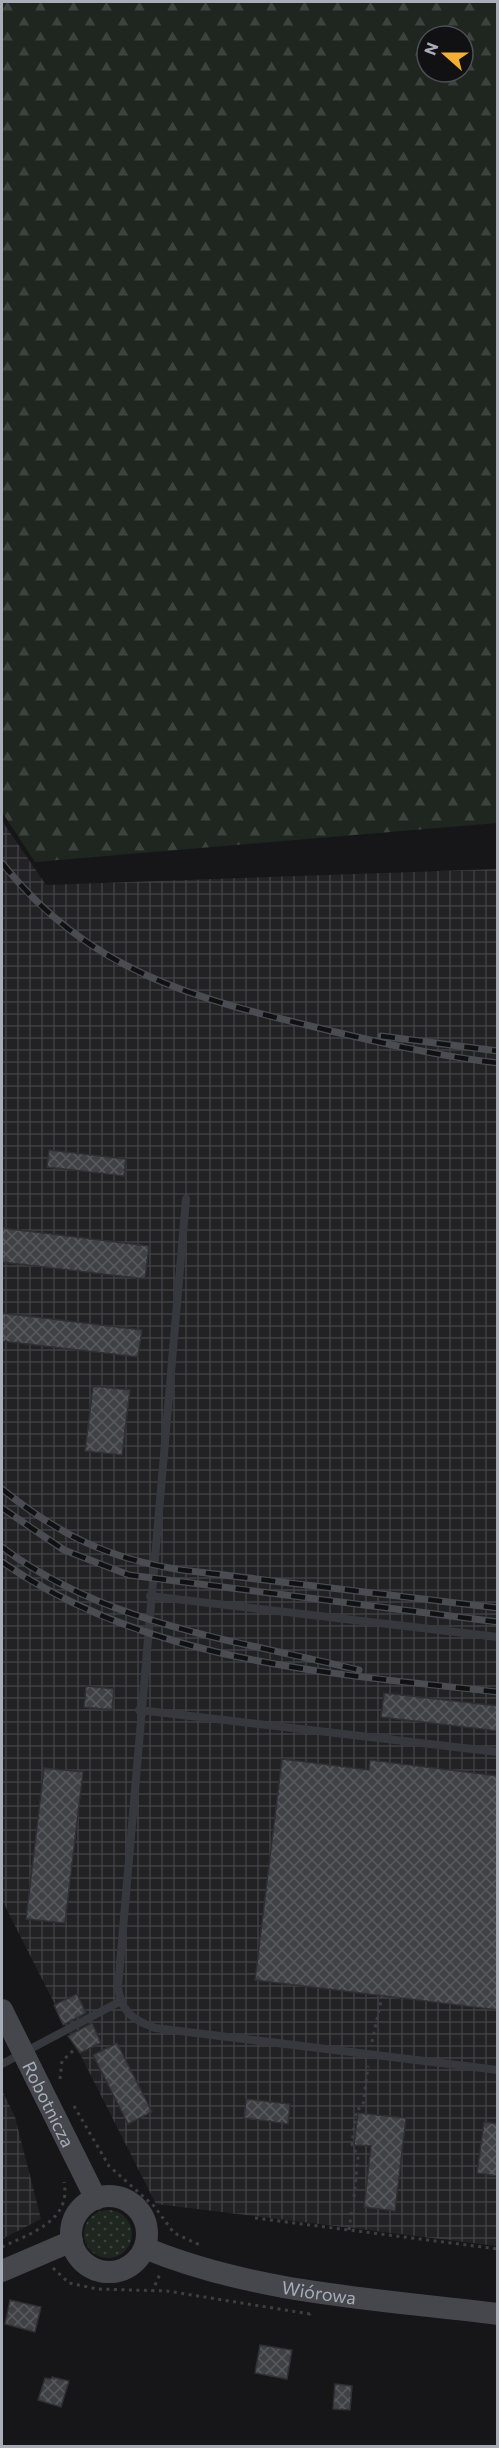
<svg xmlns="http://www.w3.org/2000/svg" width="499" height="2448" font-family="Commissioner,sans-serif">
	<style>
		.industrial { fill: url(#industrial-grid) }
		.grass { fill: url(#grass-dots) }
		.forest { fill: url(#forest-firs); fill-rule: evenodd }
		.building { fill: url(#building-cross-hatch); stroke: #303034; stroke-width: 1.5 }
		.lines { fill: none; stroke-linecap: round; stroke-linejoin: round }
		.path { stroke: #3d3f44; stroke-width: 3; stroke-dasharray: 3 4.5; stroke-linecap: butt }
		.lane { stroke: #37383d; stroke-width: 8 }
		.secondary { stroke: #45474d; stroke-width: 22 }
		.rail-casing { stroke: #4a4c52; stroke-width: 7 }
		.rail { stroke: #111113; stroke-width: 4.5; stroke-dasharray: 14; stroke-linecap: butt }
		.labels { text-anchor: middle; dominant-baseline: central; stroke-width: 4.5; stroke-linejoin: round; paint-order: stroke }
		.street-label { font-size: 18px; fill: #a8adb8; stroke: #111113 }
	</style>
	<defs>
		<pattern id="industrial-grid" width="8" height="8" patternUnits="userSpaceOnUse" patternTransform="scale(1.5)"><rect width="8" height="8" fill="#222225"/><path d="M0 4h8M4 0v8" fill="none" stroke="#3f3f43"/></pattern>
		<pattern id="grass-dots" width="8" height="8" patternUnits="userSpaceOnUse" patternTransform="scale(1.5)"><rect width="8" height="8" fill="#1e261f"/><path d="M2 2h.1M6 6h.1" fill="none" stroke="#3c433d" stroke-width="1.8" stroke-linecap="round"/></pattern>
		<pattern id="forest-firs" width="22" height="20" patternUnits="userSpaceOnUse" patternTransform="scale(1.5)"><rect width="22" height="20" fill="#1e261f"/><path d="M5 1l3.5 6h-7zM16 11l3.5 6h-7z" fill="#3c433d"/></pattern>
		<pattern id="building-cross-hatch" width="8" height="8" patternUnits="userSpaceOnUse" patternTransform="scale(1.5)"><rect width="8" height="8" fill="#404145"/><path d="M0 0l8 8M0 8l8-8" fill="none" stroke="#595a5e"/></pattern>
	</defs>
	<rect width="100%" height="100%" fill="#161618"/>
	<path class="industrial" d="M2,821L46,885L497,869V2246L156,2204L2,1900Z
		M2,2090L15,2117L41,2219L2,2239Z"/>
	<path class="grass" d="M84 2234a24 24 0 1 1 48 0a24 24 0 1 1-48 0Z"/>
	<path class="forest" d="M2,2H497V823L35,862L2,812ZM427,36H463V72H427Z"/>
	<path class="building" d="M49,1150L126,1159L124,1176L47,1167Z
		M2,1228L149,1246L145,1279L2,1262Z
		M2,1313L142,1330L138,1357L2,1341Z
		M93,1386L130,1390L122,1455L85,1451Z
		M86,1686L114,1689L112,1710L84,1707Z
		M384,1693L498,1706V1731L381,1717Z
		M282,1759L369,1770L370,1760L498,1776V2010L255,1980Z
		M44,1768L83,1772L65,1923L26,1919Z
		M77,1994L86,2013L63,2025L54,2005Z
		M92,2023L101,2043L80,2053L68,2036Z
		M117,2043L152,2112L128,2124L93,2055Z
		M246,2099L290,2104L288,2124L244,2118Z
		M358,2113L406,2118L395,2211L364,2207L371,2146L354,2145Z
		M484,2122L498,2124V2176L477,2173Z
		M10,2300L41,2307L35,2332L5,2324Z
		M260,2345L292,2350L287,2379L255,2373Z
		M52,2377L69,2381L61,2407L38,2400L45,2378L51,2379Z
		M335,2384L352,2386L350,2410L333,2409Z"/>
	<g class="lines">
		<path class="path" d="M372,2042L382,1996
			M60,2079L62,2061L75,2049
			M74,2106L109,2166L154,2206L174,2233L202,2246
			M354,2197L358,2158L352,2144L356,2111L363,2105L368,2066
			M255,2218L498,2249
			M349,2230L352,2208
			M2,2247C29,2234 72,2221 64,2182
			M53,2268L69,2283L97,2289L167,2291L310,2314L311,2310
			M152,2292L160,2274"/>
		<path class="lane" d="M186,1199L118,1987C121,2012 133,2020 155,2028L498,2070
			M150,1596L498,1637
			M139,1710L498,1752
			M2,2064L119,2002"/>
		<g class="secondary">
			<path id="s1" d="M2,2010L96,2199"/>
			<circle cx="109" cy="2234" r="38"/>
			<path id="s2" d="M145,2248C256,2294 379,2299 498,2314"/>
			<path d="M2,2271L72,2241"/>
		</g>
		<g class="rail-casing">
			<path id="rail" d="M2,863C89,972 193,998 323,1029C381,1043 438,1056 498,1063
				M381,1036L498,1051
				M2,1489C59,1535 109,1559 182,1570L498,1608
				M2,1508L64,1550L129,1575L498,1622
				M2,1547C105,1625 236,1640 359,1670
				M2,1562C148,1662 327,1673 498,1692"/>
		</g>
		<use href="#rail" class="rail"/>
	</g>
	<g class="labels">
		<g class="street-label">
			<text stroke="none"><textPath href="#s1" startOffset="105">Robotnicza</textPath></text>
			<text stroke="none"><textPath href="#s2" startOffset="180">Wiórowa</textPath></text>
		</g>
	</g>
	<rect width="499" height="2448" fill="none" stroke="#a8adb8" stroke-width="6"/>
	<g transform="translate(445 54) rotate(291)"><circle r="28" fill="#111113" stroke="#4d4f55" stroke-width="1.5"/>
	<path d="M0-4.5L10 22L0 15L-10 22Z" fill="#f2b134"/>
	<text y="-9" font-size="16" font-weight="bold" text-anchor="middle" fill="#a8adb8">N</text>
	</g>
</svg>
